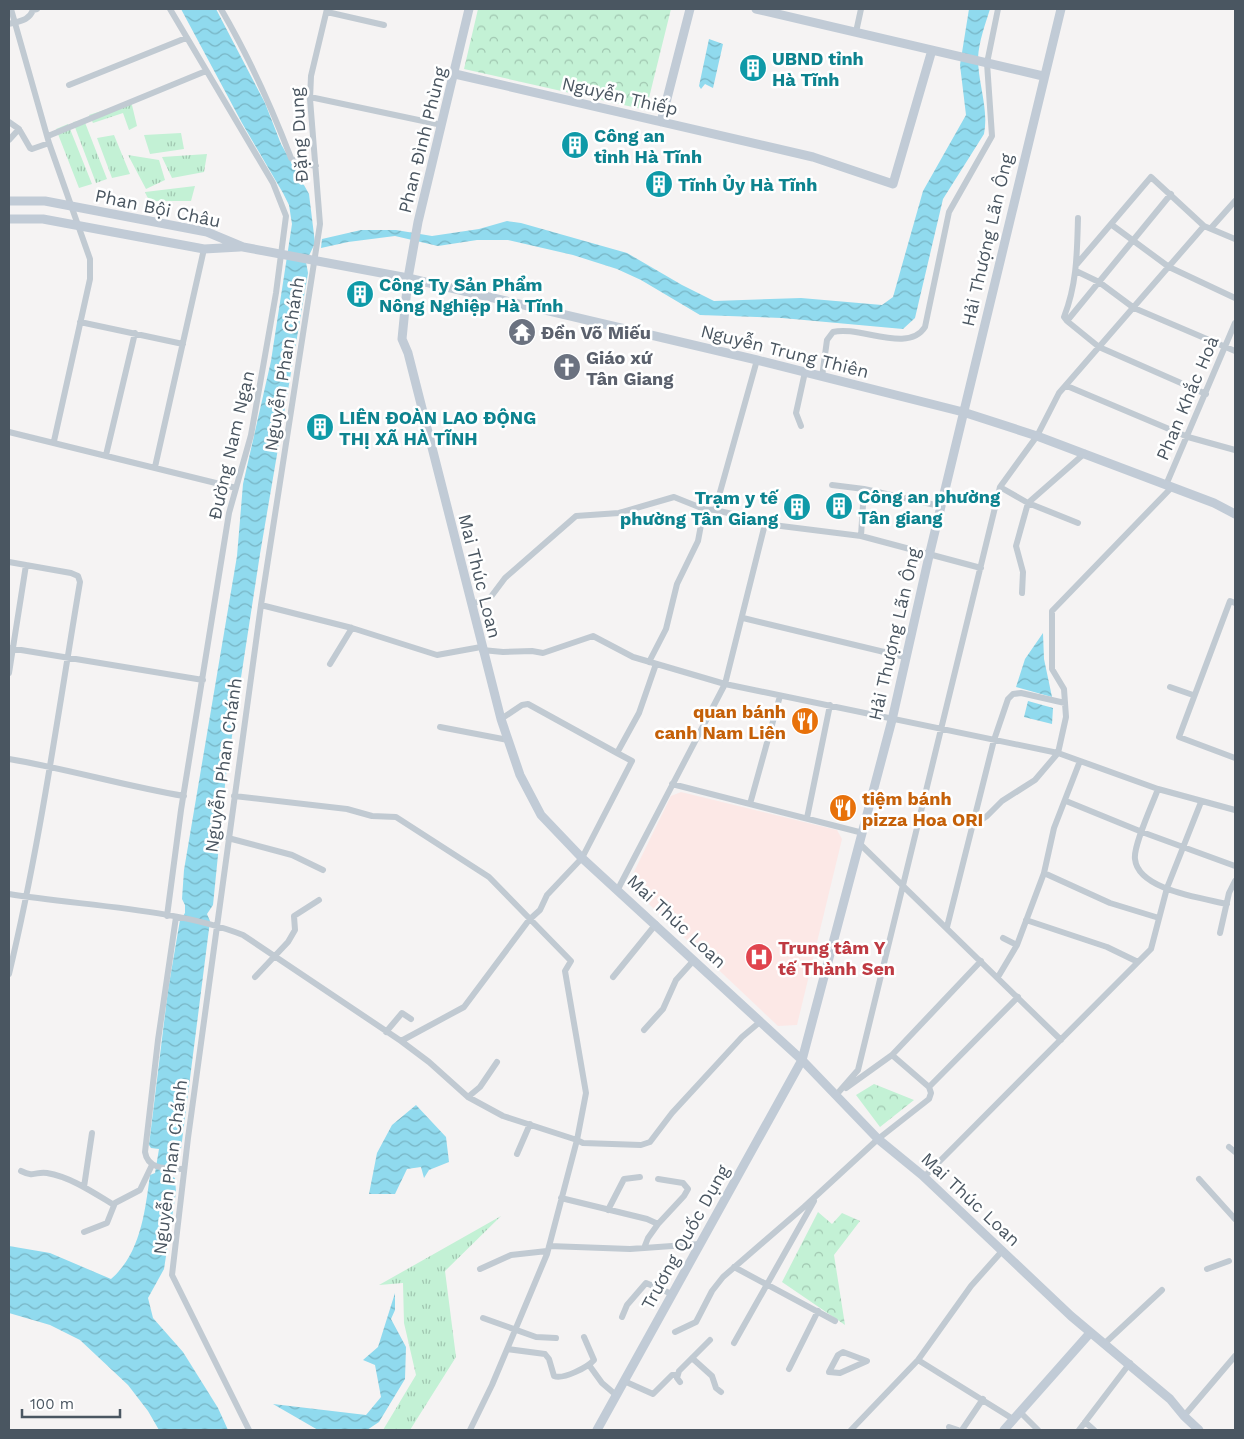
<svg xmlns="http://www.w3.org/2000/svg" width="1244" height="1439" font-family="'Work Sans',sans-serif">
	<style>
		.medical { fill: #fce8e6 }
		.grass { fill: url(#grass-tufts) }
		.forest { fill: url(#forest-crowns) }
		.water { fill: url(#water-waves) }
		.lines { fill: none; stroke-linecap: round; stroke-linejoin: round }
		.street { stroke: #c1cad2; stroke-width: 6 }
		.secondary { stroke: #c1cbd6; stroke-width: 9 }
		.labels { text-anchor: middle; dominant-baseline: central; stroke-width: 5; stroke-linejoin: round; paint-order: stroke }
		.culture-label { font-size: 18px; font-weight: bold; fill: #0d838f; stroke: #fff; text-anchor: start }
		.street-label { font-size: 18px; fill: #4a5661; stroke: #fff }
		.worship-label { font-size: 18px; font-weight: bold; fill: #5b616d; stroke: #fff; text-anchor: start }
		.food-label { font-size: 18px; font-weight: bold; fill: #c56008; stroke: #fff; text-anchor: end }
		.health-label { font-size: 18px; font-weight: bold; fill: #be3a42; stroke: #fff; text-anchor: start }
	</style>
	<defs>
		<pattern id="grass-tufts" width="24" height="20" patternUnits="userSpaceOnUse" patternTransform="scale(1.25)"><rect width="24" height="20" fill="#c3f1d5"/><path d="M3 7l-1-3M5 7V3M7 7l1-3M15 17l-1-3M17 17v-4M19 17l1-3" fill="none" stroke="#a0c6b0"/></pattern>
		<pattern id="forest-crowns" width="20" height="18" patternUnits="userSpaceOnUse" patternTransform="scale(1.25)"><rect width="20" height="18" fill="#c3f1d5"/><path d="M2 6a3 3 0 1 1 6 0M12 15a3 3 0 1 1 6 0" fill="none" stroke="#a0c6b0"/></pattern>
		<pattern id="water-waves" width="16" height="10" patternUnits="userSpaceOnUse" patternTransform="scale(1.25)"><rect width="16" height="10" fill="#90daee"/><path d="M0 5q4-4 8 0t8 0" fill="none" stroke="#78b4c4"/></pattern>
	</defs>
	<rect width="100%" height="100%" fill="#f5f3f3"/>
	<path class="medical" d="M681,792L837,830L842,839L797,1025L778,1026L633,889L631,878L671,796Z"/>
	<path class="grass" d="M131,101L137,126L129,130L123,113L93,123L89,115Z
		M84,120L107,179L96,183L73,122Z
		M68,124L92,184L79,188L56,129Z
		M181,133L184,149L150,154L144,135Z
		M114,135L130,174L112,178L97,138Z
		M207,154L204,172L172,178L162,157Z
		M128,155L159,160L165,180L146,189Z
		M195,186L191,201H149L145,192Z
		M501,1216L445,1271L456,1357L410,1430H383L416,1375L404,1323L403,1283L379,1285Z"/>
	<path class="forest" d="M478,9H671L646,110L464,69Z
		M874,1084L914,1100L880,1127L856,1095Z
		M818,1212L832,1224L842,1213L860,1221L834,1255L845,1325L782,1282Z"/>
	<path class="water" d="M181,9H216L265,103L281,144L309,194L315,243L306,262L308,273L260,554L226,775L213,905L207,914L210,921L181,1149L179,1152L172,1151L169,1160L168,1175L175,1178L176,1192L164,1269L148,1298L153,1318L183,1352L218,1408L228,1430H159L148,1411L128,1385L80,1340L50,1325L9,1313V1246L50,1253L111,1279C141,1253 145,1211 150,1175L155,1173L159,1149L151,1148L149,1145L168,990L180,920L185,913V905L182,899L184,870L237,556L243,484L271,361L292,224L289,205L283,193L242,123Z
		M969,9H990C985,25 979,41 978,58C978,84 989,109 984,134L943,199L915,318L903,329L782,318L700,315L641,280L617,269L573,255L508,240H477L438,246L395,236L348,242L321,248L322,239L361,230H396L432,236L479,229L507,221L521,223L627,253L682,285L714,301L801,298L882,305L893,297L923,191L966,115L960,65Z
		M709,39L723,44L713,88L705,84L701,89L699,86Z
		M1043,633L1044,659L1052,697L1016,687L1025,659Z
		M1028,701L1053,708L1052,724L1024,717Z
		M416,1105L446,1137L449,1162L429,1170L424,1178L421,1167L407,1169L395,1194H369L377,1153L392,1125Z
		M395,1293V1310L391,1319L406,1347L405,1379L379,1422L367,1430H318L273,1404L366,1415L381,1397L375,1365L363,1360L378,1347Z"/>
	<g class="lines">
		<path class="street" d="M11,9L49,143L90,259V279L54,441
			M221,9C249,57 271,106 291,158L296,162L316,166
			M327,12L384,25
			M9,24C19,21 29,21 33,10L37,9
			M856,32L861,9
			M69,85L186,38
			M310,97L442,125
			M9,122L19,129L30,148L32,149L49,143
			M48,136L206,71
			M9,140L19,129
			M1078,218C1077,253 1077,284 1064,317L1067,321L1099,347L1206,394
			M1112,225L1169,267L1235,298
			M1211,228L1235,201
			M1077,264L1151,177L1204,226L1235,239
			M1076,271L1099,282L1134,308L1235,351
			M1067,321L1171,194
			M80,322L183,344
			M822,377L827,340L833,332C859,325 908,354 925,327L949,212L992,136L987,63L998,9
			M1067,386L1188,437L1235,450
			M801,426L796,413L805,372
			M9,432L236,488
			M106,455L135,333
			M155,467L204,249
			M832,485L864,489L940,506
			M1166,485L1235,323
			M1000,487L1028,503L1078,523
			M715,510L750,518L765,524L861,536L981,568
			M861,536L864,489
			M9,562L71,573L78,576L80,582C58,713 40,845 9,974
			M1022,593L1023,572L1016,546L1028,503L1085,453
			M1235,603L1230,601L1179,737L1235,758
			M471,604L490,598L505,578L576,516L619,513L674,497L704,509
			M261,605L352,628L437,655L481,647
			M743,618L905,657
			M9,648L203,680
			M482,650L503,652L532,651L543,653L593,636L633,657L725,684L1058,753L1158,789L1235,810
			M649,662L666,629L677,584L698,541L704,509L715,510L757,360
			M330,664L352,628
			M9,673L26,565
			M1170,687L1193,695
			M501,719L522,705L528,704L617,753
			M440,727L508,740
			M9,759C68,769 125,786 184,796
			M672,784L863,833
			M1158,789C1153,803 1133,846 1135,859C1138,890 1202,898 1227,904
			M234,796L347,809L372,816L396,817L489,877L571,961L565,971L586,1093L577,1140L583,1143L641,1145L650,1142L672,1113L742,1037L761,1021
			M1066,801L1142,832L1235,866
			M750,804L780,696
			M807,818L830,705
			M972,826L987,816L1002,801L1035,780L1058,753L1066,717L1064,689L1052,669V611L1172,487
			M228,838L292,855L323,870
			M860,844L1061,1040
			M1044,873L1110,903L1159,918
			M618,889L725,684L765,524
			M9,894C83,906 174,908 243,935L401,1041L429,1062L468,1097L503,1116L577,1140L547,1254L492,1385L470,1430
			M167,916L181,810L229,513L251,435L276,293L286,216L273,183L170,9
			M176,917L158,1040L145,1152C148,1171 169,1168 184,1169
			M1026,920L1107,947L1138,962
			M947,927L994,740L1008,699L1013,694L1021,693L1065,703
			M1220,933L1229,893L1235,881
			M1017,945L1044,873L1054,828L1080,761
			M981,961L892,1055L929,1087L1018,997
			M255,977L288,942L295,930L294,916L319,900
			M613,977L656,924
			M998,977L1017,945L1003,938
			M644,1030L663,1009L676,980L694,960
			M386,1032L402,1013L411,1019
			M401,1041L464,1007L529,920L540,910L547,895L582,858L632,761L617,753L639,713L656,664
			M846,1088L892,1055
			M837,1094L858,1070L1000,487L1037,436L1059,393L1204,226
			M468,1097L480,1087L497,1062
			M1229,1147L1235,1152
			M517,1154L530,1124
			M21,1171C35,1178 36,1171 47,1173C71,1177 94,1193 114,1205
			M924,1177L1151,949L1167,888L1201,802
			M1199,1179L1235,1219
			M84,1187L92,1133
			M561,1198L647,1219L658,1224
			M608,1210L624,1179L640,1177
			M84,1232L107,1223L115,1203L140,1190L152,1165
			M549,1246L630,1249L700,1244
			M644,1248L648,1238L658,1224L684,1196L688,1189L683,1183L658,1179
			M734,1267L835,1321
			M480,1269L511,1255L547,1251
			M1207,1269L1229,1261
			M622,1317L627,1305L646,1283L672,1294
			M483,1318L536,1337L556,1338
			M675,1332L696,1322L712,1291L723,1277L804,1207L878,1139L929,1099L931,1093L929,1087
			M734,1343L814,1201
			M1104,1344L1162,1290
			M507,1349L545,1354L549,1359L554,1376C563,1380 588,1367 594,1360L584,1337
			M843,1352L867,1361L840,1373L829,1372L838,1355Z
			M692,1358L712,1376L716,1388L721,1392
			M918,1360L1013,1419
			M589,1365L602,1383L616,1395
			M789,1369L818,1311
			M624,1381L653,1394L672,1375H677
			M680,1382L677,1378L679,1371L710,1340
			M1020,1412L1038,1430
			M1184,1416L1235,1356
			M1085,1422L1094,1430
			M949,1427L958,1430
			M249,1430L172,1275L188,1138L261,605L320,224L310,99L311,76L327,9
			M851,1430L918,1360L971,1286L1003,1250
			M962,1430L983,1399
			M1079,1430L1130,1363"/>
		<path class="secondary" d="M469,9L418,222L408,278L402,339L408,353L501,719L520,775L541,815L582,858L802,1060L878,1139L922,1175L1071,1316L1170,1399L1184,1416L1199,1430
			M756,9L1043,76
			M455,74L813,157L893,184L932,50
			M661,122L690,9
			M9,201H45L207,232L243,247L408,278L757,360L963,412L1037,436L1214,503L1235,514
			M9,219H43L204,249L240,247
			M597,1430L802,1060L892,720L929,556L1061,9
			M1004,1430L1090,1333"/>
	</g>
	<defs>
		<g id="building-disc" transform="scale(1.4375)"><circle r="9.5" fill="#0f9aa8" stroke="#fff"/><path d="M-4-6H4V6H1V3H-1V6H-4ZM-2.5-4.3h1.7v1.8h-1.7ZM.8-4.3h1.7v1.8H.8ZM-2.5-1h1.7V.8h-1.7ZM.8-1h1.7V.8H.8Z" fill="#fff"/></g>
		<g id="temple-disc" transform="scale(1.4375)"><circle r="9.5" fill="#6b7280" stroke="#fff"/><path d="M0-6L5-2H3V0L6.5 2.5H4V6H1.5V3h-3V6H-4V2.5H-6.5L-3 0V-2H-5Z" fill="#fff"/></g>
		<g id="church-disc" transform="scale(1.4375)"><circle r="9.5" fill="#6b7280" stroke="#fff"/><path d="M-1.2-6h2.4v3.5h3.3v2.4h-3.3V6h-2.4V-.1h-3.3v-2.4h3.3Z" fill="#fff"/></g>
		<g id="restaurant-disc" transform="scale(1.4375)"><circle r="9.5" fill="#e8710a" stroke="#fff"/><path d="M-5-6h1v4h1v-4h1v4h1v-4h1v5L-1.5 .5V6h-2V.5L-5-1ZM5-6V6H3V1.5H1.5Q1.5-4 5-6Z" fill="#fff"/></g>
		<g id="hospital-disc" transform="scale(1.4375)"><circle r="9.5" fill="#e0444e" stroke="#fff"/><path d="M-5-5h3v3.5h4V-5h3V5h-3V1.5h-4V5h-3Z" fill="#fff"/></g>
	</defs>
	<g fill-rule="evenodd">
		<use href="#building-disc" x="753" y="68"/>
		<use href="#building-disc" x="575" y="145"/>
		<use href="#building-disc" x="659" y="184"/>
		<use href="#building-disc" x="360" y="294"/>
		<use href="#temple-disc" x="522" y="332"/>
		<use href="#church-disc" x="567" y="367"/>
		<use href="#building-disc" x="320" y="427"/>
		<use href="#building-disc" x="839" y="506"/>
		<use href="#building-disc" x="797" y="507"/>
		<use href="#restaurant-disc" x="805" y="721"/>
		<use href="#restaurant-disc" x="843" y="808"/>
		<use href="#hospital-disc" x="759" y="957"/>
	</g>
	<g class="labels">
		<g class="culture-label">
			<text x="772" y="58">UBND tỉnh<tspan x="772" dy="21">Hà Tĩnh</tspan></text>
			<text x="594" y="135">Công an<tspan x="594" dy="21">tỉnh Hà Tĩnh</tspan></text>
			<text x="678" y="184">Tĩnh Ủy Hà Tĩnh</text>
			<text x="379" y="284">Công Ty Sản Phẩm<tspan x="379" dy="21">Nông Nghiệp Hà Tĩnh</tspan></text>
			<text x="339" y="417">LIÊN ĐOÀN LAO ĐỘNG<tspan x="339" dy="21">THỊ XÃ HÀ TĨNH</tspan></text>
			<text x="858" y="496">Công an phường<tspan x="858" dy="21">Tân giang</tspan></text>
			<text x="778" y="497" text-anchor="end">Trạm y tế<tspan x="778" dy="21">phường Tân Giang</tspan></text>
		</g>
		<g class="street-label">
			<text transform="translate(620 96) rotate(13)">Nguyễn Thiếp</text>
			<text transform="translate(299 135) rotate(-93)">Đặng Dung</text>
			<text transform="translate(422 140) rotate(-76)">Phan Đình Phùng</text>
			<text transform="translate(158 208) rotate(12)">Phan Bội Châu</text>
			<text transform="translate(987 240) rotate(-77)">Hải Thượng Lãn Ông</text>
			<text transform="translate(785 351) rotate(14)">Nguyễn Trung Thiên</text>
			<text transform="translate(284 364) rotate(-81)">Nguyễn Phan Chánh</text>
			<text transform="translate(1187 398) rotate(-67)">Phan Khắc Hoà</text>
			<text transform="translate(231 445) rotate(-77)">Đường Nam Ngạn</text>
			<text transform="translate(480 576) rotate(76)">Mai Thúc Loan</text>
			<text transform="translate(894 634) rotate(-77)">Hải Thượng Lãn Ông</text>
			<text transform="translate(223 765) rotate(-82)">Nguyễn Phan Chánh</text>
			<text transform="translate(677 921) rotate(43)">Mai Thúc Loan</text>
			<text transform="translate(170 1167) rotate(-83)">Nguyễn Phan Chánh</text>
			<text transform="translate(971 1199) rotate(43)">Mai Thúc Loan</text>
			<text transform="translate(685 1237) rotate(-61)">Trương Quốc Dụng</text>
		</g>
		<g class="worship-label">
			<text x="541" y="332">Đền Võ Miếu</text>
			<text x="586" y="357">Giáo xứ<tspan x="586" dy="21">Tân Giang</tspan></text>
		</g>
		<g class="food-label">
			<text x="786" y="711">quan bánh<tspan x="786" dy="21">canh Nam Liên</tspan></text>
			<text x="862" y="798" text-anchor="start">tiệm bánh<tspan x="862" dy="21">pizza Hoa ORI</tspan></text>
		</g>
		<g class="health-label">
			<text x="778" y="947">Trung tâm Y<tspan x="778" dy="21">tế Thành Sen</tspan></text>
		</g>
	</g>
	<rect width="1244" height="1439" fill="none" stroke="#4a5661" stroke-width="20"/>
	<path d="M22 1409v8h98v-8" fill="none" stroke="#4a5661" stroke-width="2.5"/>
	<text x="30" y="1409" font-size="15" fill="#4a5661" stroke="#ffffff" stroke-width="4" paint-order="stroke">100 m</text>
</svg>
